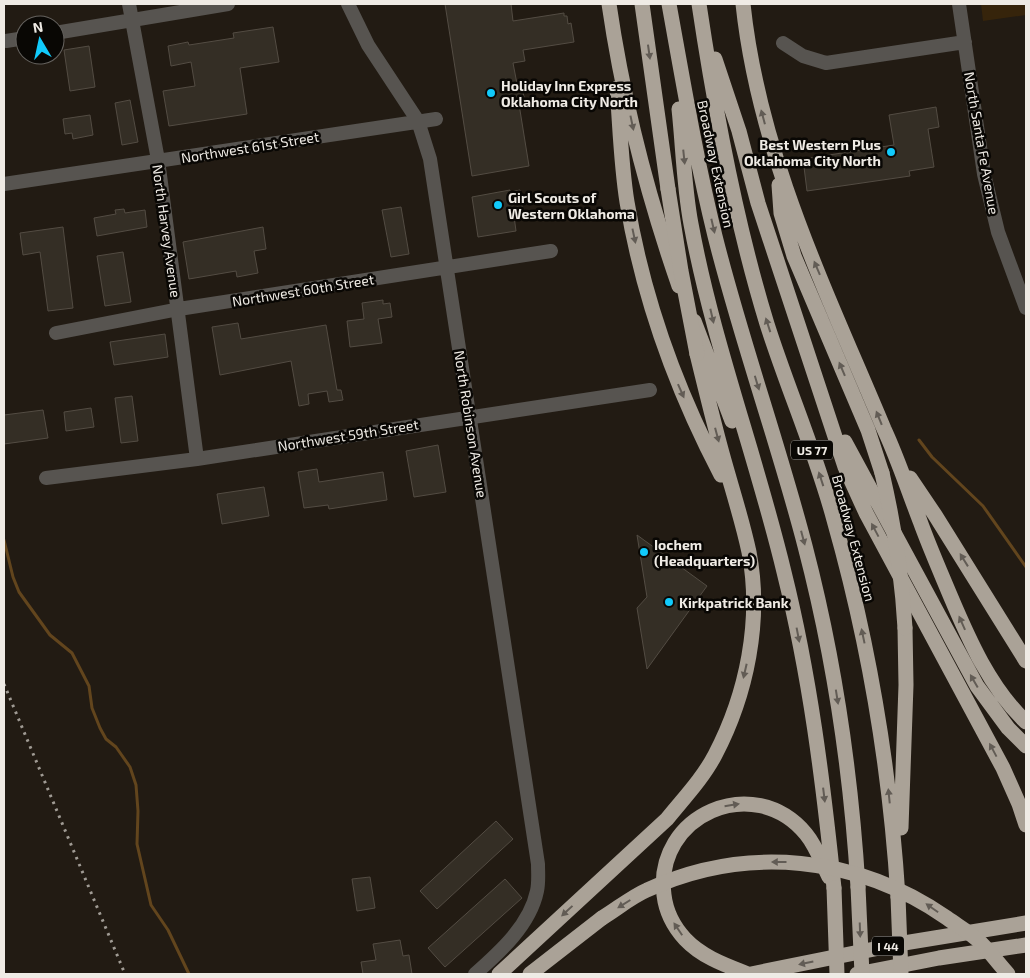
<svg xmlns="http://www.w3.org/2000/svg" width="1030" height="978" font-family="'Exo 2',sans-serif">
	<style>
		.green { fill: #36240b }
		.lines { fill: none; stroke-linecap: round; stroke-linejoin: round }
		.stream { stroke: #62451d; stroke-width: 3 }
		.building { fill: #342e25; stroke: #534c43 }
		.minor { stroke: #575450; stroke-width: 14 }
		.highway { stroke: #aaa297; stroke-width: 15 }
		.rail { stroke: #a09b94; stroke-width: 3; stroke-dasharray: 2.5 5; stroke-linecap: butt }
		.highway-bridge { stroke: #aaa297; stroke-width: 15 }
		.oneway { fill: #625c55 }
		.poi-dot { fill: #11cafb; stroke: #090704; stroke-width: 2 }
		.labels { text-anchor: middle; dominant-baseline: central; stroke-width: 5; stroke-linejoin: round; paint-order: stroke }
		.shield { fill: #090704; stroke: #aaa7a2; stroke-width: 1 }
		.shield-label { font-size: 12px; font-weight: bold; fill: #efebe5 }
		.poi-label { font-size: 14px; font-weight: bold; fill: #efebe5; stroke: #090704; text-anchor: start }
		.street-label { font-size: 14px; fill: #efebe5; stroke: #090704 }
	</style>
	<rect width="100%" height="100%" fill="#221b13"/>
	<path class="green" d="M981,4H1026V15L983,21Z"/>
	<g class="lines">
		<path class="stream" d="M919,440L932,457L983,506L1026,567
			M4,540L13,577L19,592L50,635L72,653L89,686L92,708L100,728L106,739L116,747L130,767L136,785L138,811L137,844L151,905L168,930L189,974"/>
	</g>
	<path class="building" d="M445,4H511L513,21L564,13V16H567L568,24L571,23L574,42L523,50L525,61L513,63L518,89L522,88L524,97L518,98L529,166L472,176Z
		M273,27L279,62L240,68L247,114L169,126L163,91L195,86L191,62L171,66L168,46L188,42L189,45L234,38L233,33Z
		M89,46L95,87L70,91L64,50Z
		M130,100L138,142L122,145L115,103Z
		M936,107L939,127L928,129L934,167L909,171L910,176L807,191L803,159L894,145L889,115Z
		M90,115L93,135L73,139L72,133L65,134L63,119Z
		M510,190V192L520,190L523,214L514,216L516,231L478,237L472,197Z
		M401,207L409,254L391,257L382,210Z
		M124,209L125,213L145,210L147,227L97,236L94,218L116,214L115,210Z
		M63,227L73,308L48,311L40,252L23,255L20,233Z
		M263,227L266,249L254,251L258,273L237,277L236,271L189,279L183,242Z
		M123,252L131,302L105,306L97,256Z
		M383,300V304L390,303L392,317L378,319L382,343L350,347L347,321L364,319L362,303Z
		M238,323L241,339L326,325L337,390H341L343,400L329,402L327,391L308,394L309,404L299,406L291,361L220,375L212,327Z
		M165,334L168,357L114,365L110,342Z
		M132,396L138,441L121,443L115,398Z
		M91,408L94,427L66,431L64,412Z
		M43,410L48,438L4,444V415Z
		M438,445L446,492L414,497L406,451Z
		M317,469L319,482L383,472L387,500L329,509L328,505L304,508L298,472Z
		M264,487L269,516L222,524L217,494Z
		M637,535L707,586L647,669L637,608L647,597Z
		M496,821L513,839L437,909L420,891Z
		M370,877L375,908L357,911L352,879Z
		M505,879L522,898L445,967L428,948Z
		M400,940L403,956L409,955L412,974H363L361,962L376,960L373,944Z"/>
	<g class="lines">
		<path class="minor" d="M129,4L158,160L197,459
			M348,4L368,45L418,121L430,159L538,864C538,873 539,882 537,891C530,925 500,952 475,974
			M959,4L984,174L998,232L1026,308
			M55,33L228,4
			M6,41L25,38
			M783,43L803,56L826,63L965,42
			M4,184L436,119
			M56,333L179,309L551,251
			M46,478L197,459L650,390"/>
		<path class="highway" d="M609,4C623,100 647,194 679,286
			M642,4L668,189
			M669,4C683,81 696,159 715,236C741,340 778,442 805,546C834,657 851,772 858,887
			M699,4C715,111 735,220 767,324C788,390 816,453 834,520C869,643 890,769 898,897
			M743,4C759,155 826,290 884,429C898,459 908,490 920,521C929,546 940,571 950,595C969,640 990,688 1026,722
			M715,59L739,131L758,203L845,467L866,513L1003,768L1019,804L1026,825
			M617,88C620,126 621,165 627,202C643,298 676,389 721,475
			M679,109C683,147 684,187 691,224C713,343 756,455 784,572C810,676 823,781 834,888
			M779,185L781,213L794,256L868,430L882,473
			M694,321L732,421
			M845,442L977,686L1008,728L1026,746
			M910,478L935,515L1026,661
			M901,828L906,685L905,628
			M499,974L667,819C684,798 703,778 715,755C747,694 762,620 749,552C742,519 731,486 722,453C713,420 705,387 697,354
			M530,974L602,918
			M748,974C725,965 702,957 685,939C674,927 666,912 664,895C654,815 754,771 806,834C816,846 822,863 829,877
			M751,974L904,943L1026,923
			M857,974L939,958L1026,945"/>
		<path class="rail" d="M4,684L125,974"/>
		<path class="highway-bridge" d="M668,189L681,271L697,354
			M882,473C894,524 902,576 905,628
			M858,887L862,974
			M834,888L837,974
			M898,897L901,974
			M602,918C617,909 631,897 647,890C746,844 858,856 947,918C958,926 971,933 981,943C990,952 999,964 1008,974"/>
	</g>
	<defs><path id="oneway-solid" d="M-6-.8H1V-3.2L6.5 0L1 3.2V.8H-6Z" transform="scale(1.25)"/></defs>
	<g class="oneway">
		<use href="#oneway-solid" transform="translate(649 52) rotate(82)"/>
		<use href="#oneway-solid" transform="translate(763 117) rotate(-105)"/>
		<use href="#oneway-solid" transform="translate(632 123) rotate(78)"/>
		<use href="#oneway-solid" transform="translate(684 157) rotate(84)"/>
		<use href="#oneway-solid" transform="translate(713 226) rotate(77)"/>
		<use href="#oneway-solid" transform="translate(634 236) rotate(78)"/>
		<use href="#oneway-solid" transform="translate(817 268) rotate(-113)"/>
		<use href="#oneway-solid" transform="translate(712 316) rotate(77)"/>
		<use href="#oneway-solid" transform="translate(768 325) rotate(-108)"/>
		<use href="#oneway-solid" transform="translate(842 369) rotate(-113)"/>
		<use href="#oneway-solid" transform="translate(757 383) rotate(73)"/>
		<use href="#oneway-solid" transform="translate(681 391) rotate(66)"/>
		<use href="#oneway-solid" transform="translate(879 418) rotate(-112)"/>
		<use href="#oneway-solid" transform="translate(717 435) rotate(75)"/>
		<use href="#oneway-solid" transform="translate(821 479) rotate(-108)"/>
		<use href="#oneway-solid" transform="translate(875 530) rotate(-118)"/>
		<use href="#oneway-solid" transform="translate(803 538) rotate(75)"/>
		<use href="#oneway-solid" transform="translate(964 560) rotate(-122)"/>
		<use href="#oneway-solid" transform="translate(962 623) rotate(-114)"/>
		<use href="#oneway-solid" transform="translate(798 635) rotate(79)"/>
		<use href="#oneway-solid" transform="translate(863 636) rotate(-102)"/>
		<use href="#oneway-solid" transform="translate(745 671) rotate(103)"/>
		<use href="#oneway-solid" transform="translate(974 681) rotate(-120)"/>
		<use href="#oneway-solid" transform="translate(837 697) rotate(81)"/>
		<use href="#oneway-solid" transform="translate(993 750) rotate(-118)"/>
		<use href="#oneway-solid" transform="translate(824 795) rotate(83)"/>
		<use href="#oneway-solid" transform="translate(889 796) rotate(-96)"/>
		<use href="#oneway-solid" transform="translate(732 805) rotate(-9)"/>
		<use href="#oneway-solid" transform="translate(779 862) rotate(-180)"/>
		<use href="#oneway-solid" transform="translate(624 904) rotate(148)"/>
		<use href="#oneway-solid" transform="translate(932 908) rotate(-145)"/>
		<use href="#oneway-solid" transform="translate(567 911) rotate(137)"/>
		<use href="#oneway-solid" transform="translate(678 929) rotate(-124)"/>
		<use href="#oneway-solid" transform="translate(860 930) rotate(88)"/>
		<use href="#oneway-solid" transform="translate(806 963) rotate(168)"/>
	</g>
	<g class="poi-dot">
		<circle cx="491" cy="93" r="5"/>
		<circle cx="891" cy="152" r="5"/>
		<circle cx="498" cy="205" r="5"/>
		<circle cx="644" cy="552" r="5"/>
		<circle cx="669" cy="602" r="5"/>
	</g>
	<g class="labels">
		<g class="shield">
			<rect x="791" y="440.5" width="42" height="19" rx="4"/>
			<rect x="872" y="936.5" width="32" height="19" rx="4"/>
		</g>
		<g class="shield-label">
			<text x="812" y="450">US 77</text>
			<text x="888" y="946">I 44</text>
		</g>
		<g class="poi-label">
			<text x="501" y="85">Holiday Inn Express<tspan x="501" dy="16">Oklahoma City North</tspan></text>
			<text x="881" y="144" text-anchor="end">Best Western Plus<tspan x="881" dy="16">Oklahoma City North</tspan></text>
			<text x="508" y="197">Girl Scouts of<tspan x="508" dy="16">Western Oklahoma</tspan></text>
			<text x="654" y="544">Iochem<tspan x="654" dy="16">(Headquarters)</tspan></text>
			<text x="679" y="602">Kirkpatrick Bank</text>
		</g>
		<g class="street-label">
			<text transform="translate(982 143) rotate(80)">North Santa Fe Avenue</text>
			<text transform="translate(250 147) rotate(-9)">Northwest 61st Street</text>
			<text transform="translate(716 164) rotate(78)">Broadway Extension</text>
			<text transform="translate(167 231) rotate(82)">North Harvey Avenue</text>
			<text transform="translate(303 290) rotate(-9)">Northwest 60th Street</text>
			<text transform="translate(471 424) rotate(81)">North Robinson Avenue</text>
			<text transform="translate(348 435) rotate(-9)">Northwest 59th Street</text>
			<text transform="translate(854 538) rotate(75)">Broadway Extension</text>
		</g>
	</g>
	<rect width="1030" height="978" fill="none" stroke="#efebe5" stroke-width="10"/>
	<g transform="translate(40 40) rotate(351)"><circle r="24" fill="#090704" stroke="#65625e"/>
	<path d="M0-4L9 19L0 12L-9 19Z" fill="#11cafb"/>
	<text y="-8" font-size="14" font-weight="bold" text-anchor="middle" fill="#efebe5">N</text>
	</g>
</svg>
